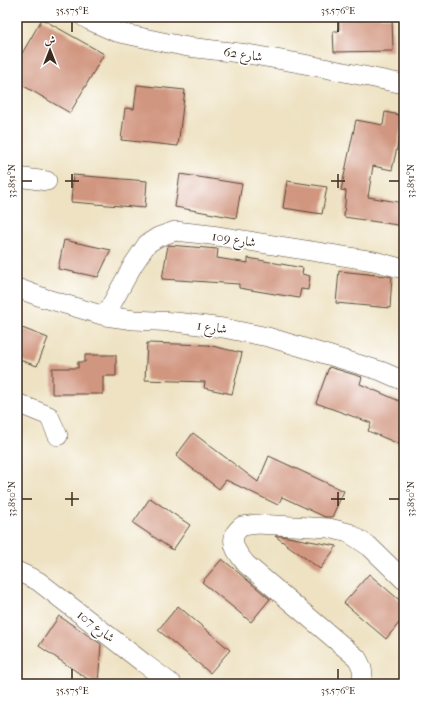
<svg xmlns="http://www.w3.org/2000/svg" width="421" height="701" font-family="'IM FELL French Canon',Amiri,serif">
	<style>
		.building { fill: #d19680 }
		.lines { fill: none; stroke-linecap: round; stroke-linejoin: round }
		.minor-casing { stroke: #564637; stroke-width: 20 }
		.minor { stroke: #fff; stroke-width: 19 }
		.ticks { fill: none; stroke: #3b2a1e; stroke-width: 1.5 }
		.labels { text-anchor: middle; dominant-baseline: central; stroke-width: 3.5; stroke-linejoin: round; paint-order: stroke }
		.street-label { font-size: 13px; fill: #3b2a1e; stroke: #fff }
		.neatline { fill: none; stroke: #3b2a1e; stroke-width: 1.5 }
		.ticks-label { font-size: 10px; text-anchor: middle; fill: #3b2a1e }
	</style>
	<rect width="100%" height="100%" fill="#fff"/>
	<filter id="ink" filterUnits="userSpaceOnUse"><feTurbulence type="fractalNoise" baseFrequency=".025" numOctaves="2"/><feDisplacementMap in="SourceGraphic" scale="8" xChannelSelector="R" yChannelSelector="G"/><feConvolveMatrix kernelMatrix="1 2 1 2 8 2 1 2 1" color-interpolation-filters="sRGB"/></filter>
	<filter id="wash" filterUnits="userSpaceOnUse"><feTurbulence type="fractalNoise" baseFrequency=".012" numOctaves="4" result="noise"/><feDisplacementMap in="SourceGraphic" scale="16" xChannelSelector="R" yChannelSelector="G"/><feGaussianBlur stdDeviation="0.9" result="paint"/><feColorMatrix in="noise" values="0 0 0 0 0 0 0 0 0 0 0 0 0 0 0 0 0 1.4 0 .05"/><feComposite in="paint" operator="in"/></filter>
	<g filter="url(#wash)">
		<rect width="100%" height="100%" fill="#eee2c2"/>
		<g id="blocks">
			<path class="building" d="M344,17H392L393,51L334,52L333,31H339V20H344Z
				M42,19L104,54L70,113L17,82V62Z
				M137,85L185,90L178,146L121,140L125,108L134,109Z
				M385,112L404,116L392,170L373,166L368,197L404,203V226L344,217L346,191L341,190L356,120L383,125Z
				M180,174L242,184L236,218L175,207Z
				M73,175L147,181L145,208L71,202Z
				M287,181L327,187L322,214L283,208Z
				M64,240L111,250L98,277L58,269Z
				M168,245L218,249L217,258L248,263V258L303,268L302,274L310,276L308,290L301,289L299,298L239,288V284L162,279Z
				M339,271L387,276L392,277L390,308L336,303Z
				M17,326L48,338L37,366L17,359Z
				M147,343L208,345L242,353L232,394L204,388L205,382L145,380Z
				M85,355H116V376H103V394H52V368H78V362H85Z
				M329,367L362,377L360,384L404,403V432L399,444L368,431L371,423L316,403Z
				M193,433L258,482L269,456L344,491L332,517H325L282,497L278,505L226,480L219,489L176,456Z
				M150,498L190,525L173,550L133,523Z
				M275,536H282L337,546L320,569Z
				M222,559L270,599L251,622L202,582Z
				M369,574L404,604V617L386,639L344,603Z
				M178,606L230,650L210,673L158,630Z
				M59,616L101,644L98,684H95L39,646Z"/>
		</g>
	</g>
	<g filter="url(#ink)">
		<use href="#blocks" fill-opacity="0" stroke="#564637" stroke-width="1"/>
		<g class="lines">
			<g class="minor-casing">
				<path id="minor" d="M84,17L89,20L116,32L158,41L188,47L248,54L299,63L404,84
					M17,177L47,181
					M17,288L44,298L105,316L134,320L176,322L223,328L268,337L381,371L404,381
					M105,316L133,265L147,244L158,237L175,231L211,235L374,261L404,269
					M17,403L49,416L58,436
					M17,571L38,581L145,664L172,684
					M361,684C364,673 363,668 357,658L246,564C239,555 230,545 235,534C236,531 240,528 242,526L257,524L329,528L349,533L370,547L404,580"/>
			</g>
			<use href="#minor" class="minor"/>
		</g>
	</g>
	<path class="ticks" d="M72,22V32M338,22V32M72,174V188M338,174V188M22,181H32M65,181H79M331,181H345M389,181H399M72,492V506M338,492V506M22,499H32M65,499H79M331,499H345M389,499H399M72,669V679M338,669V679"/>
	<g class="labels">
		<g class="street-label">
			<text transform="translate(243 54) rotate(8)">شارع 62</text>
			<text transform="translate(234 239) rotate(9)">شارع 109</text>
			<text transform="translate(212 327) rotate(8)">شارع 1</text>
			<text transform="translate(96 626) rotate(38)">شارع 107</text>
		</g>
	</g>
	<rect width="421" height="701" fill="none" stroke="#fff" stroke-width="44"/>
	<g transform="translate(50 50)" stroke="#ffffff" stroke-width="3" paint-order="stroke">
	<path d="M0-3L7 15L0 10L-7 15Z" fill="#3b2a1e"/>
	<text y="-6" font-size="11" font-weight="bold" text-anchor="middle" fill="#3b2a1e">ش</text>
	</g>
	<rect x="22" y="22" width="377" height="657" class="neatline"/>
	<g class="ticks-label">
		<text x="72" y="14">35.575°E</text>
		<text x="338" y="14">35.576°E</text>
		<text transform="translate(11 181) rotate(-90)" y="4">33.851°N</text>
		<text transform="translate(410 181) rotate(-90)" y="4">33.851°N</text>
		<text transform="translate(11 499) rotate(-90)" y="4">33.850°N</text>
		<text transform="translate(410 499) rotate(-90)" y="4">33.850°N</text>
		<text x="72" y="694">35.575°E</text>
		<text x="338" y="694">35.576°E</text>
	</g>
</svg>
